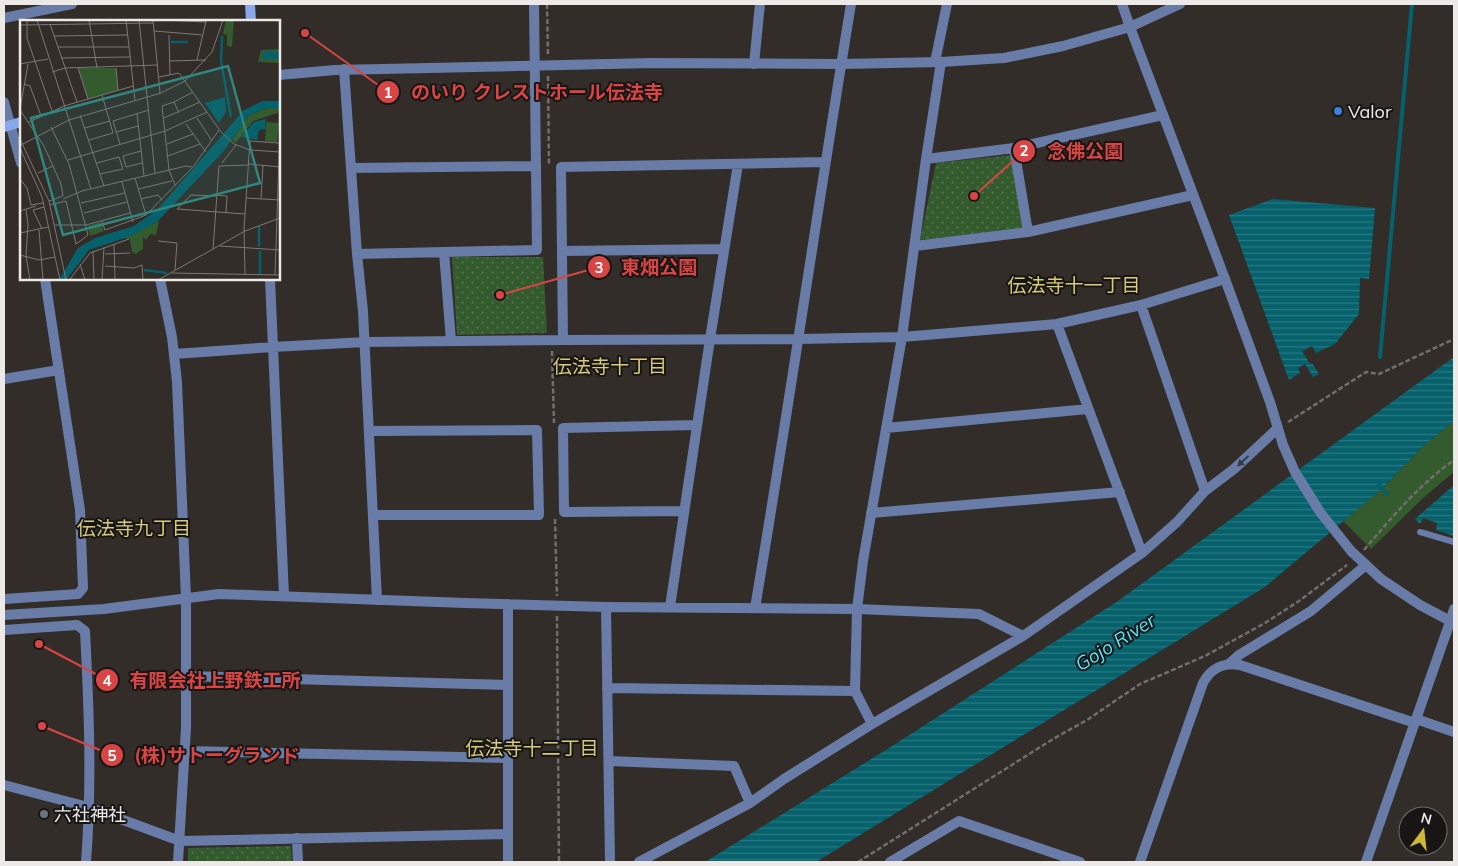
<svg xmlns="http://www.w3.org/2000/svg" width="1458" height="866" font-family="Mulish,'Noto Sans JP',sans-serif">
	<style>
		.grass { fill: #345b2d }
		.park { fill: url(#park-dots) }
		.water { fill: url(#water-rules) }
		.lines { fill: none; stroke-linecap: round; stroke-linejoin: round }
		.stream { stroke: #05616c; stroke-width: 4 }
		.path { stroke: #736e6b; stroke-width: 2.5; stroke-dasharray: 5 2.5; stroke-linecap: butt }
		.service { stroke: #687ca7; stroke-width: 6 }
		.minor { stroke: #687ca7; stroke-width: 10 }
		.tertiary { stroke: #687ca7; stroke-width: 10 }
		.secondary { stroke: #88a8ec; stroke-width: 10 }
		.oneway { fill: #343a47 }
		.shop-dot { fill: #3f7fe0; stroke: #181614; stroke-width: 2 }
		.worship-dot { fill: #6b7280; stroke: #181614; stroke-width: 2 }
		.labels { text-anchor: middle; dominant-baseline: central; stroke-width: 4; stroke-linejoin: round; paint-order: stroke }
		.poi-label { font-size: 18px; fill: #ede9e7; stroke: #181614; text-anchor: start }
		.neighbourhood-label { font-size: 19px; fill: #d7ca7c; stroke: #181614 }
		.water-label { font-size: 19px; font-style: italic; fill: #52e5fa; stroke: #181614 }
		.inset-river { fill: none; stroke: #05616c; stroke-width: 2.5 }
		.inset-road { fill: none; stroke: #7d7875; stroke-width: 1 }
		.view { fill: #308780; fill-opacity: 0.15; stroke: #308780; stroke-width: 2.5 }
		.inset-edge { fill: none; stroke: #ede9e7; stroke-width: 2.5 }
		.leader { fill: none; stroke: #d94545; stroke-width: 2 }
		.callout-dot { fill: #d94545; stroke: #181614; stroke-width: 2 }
		.mark-label { font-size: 15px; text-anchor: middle; font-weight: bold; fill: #fff }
		.callout-label { font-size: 19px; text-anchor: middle; font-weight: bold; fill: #d94545; stroke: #181614; stroke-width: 4; stroke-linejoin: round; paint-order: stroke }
	</style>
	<defs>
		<pattern id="park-dots" width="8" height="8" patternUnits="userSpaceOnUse" patternTransform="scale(1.25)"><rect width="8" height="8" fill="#345b2d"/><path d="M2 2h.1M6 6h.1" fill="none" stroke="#52734b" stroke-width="1.8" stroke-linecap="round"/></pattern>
		<pattern id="water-rules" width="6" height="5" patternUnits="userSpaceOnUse" patternTransform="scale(1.25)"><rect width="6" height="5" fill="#05616c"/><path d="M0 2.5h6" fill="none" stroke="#2a7881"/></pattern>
	</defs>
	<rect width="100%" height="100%" fill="#322d29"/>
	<path class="grass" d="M1454,421V472L1422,499L1371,549L1343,521L1384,487L1421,448Z"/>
	<path class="park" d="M1012,155L1023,229L920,240L936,163Z
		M452,257H543L547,333L457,335Z
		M291,846L292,862H188V848Z"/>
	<path class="water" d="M1273,199L1375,208L1369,279L1360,278L1359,314L1335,344L1316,353L1312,346L1302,351L1310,364L1312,363L1319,374L1313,377L1305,364L1298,368L1300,373L1289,380L1229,215Z
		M1454,357V421L1421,448L1384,487L1265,587L816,862H705L889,748L1118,601Z
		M1454,485V536L1436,530L1437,523L1423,518L1420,524L1415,519Z"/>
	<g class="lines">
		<path class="stream" d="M1380,357L1412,4
			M1379,485L1387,494"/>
		<path class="path" d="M547,4L548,56
			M548,76L549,166
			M552,351L554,423
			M1288,422L1366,372L1379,374L1454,339
			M555,519L557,596
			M1364,550C1392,517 1419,485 1454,460
			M557,616L559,862
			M858,862L1053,739L1087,720L1140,684L1205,656L1265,623L1299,601L1347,565"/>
		<path class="service" d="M1420,532L1454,542"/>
		<path class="minor" d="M1122,4L1130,27
			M4,18L72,4
			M935,62L947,4
			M754,64L760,4
			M344,69L357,254L363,311L377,600
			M4,102L21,163
			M1014,148L1163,115
			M926,159L941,62
			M351,168L536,166
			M915,246L1028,232L1193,195
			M562,251L724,249
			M444,252L451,341
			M357,254L537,250L534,4
			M160,279L172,337L177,382L186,598V728L178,862
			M270,279L284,596
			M1141,305L1205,491
			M1057,324L1142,553
			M563,340L561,167L824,162
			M174,354L273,347L365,342L563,340L798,339L902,337L1057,324L1141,305L1225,279
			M4,379L59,370
			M886,428L1088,409
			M369,431L537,430L539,515H373
			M684,511L564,512L563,428L697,425
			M871,513L1120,492
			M4,599L78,594L83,588L80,510L45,279
			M606,607L610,862
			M670,607L710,339L738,164
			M755,608C789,407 818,205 851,4
			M4,615L104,609L219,594L465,603L606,607L857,609L979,614L1023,636
			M1450,622L1454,609
			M4,630L77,625L85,631C89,708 92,785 86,862
			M1230,663L1239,655L1311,611L1366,565
			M186,676L508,685
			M607,688L855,691
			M872,724L855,691L857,609L863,561L902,337L926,159L1014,148L1028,232
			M185,751L508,758
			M609,761L734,766L750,803
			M4,785L88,807L180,841L508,834
			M297,838L298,862
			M508,862V604
			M639,862L750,803L784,779L872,724L1023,636L1142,553L1177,522L1205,491L1234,469L1278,428"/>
		<path class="tertiary" d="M1130,27L1225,279L1270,402L1283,445L1295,472L1320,512L1351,551L1381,579L1420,605L1454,623
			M279,75L335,70L652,63L841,64L941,62L1004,58L1063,46L1130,27L1180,4
			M1416,719L1454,732
			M890,862L959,821L1080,862
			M1140,862L1203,683C1211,668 1224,662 1240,665L1415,723
			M1366,862L1450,622"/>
		<path class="secondary" d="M250,4L251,21
			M4,127L21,122"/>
	</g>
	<defs><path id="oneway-solid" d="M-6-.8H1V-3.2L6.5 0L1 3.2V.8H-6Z" transform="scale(1.25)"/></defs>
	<use class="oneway" href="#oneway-solid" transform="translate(1243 461) rotate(137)"/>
	<circle class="shop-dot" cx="1338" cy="111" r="5"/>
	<circle class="worship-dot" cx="44" cy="814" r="5"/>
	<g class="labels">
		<g class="poi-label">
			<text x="1348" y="111">Valor</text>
			<text x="54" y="814">六社神社</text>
		</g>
		<g class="neighbourhood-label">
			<text x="1074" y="285">伝法寺十一丁目</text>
			<text x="610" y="366">伝法寺十丁目</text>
			<text x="134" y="528">伝法寺九丁目</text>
			<text x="532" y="748">伝法寺十二丁目</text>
		</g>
		<g class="water-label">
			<text transform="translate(1115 642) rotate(-32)">Gojo River</text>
		</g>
	</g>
	<g transform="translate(20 20)">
		<rect width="260" height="260" fill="#322d29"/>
		<path d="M206,0H214L212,27L207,26V15L203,14ZM260,29V43L238,42L241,30ZM247,88H260V92L233,101L216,123L212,120L229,95Z" fill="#345b2d"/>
		<path d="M139,201L136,215L130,214L126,220L123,217V229L116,234L112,232L110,219L104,218Z" fill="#345b2d"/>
		<path d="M58,48H96L98,70L68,79ZM246,102L259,103L257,122L245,121ZM81,202L84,211L70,216L68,206Z" fill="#345b2d"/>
		<path d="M244,31L260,32V39H242ZM205,77L206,92L199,103L185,83ZM243,81H260V88H247L229,95L203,132L138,201L111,216L69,230L46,260H39L58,228L75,218L114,206L137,190L224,90ZM246,99L245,109L239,110L237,120L221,117L234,102Z" fill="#05616c"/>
		<path class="inset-river" d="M202,16L201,41L211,97M151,22H168M239,206V227M240,231V254M124,250L147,253"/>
		<path class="inset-road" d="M7,0V18L32,91M69,0L77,48M106,0L115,80M119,0L135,153M133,0L140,73M144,0L186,2M30,4L57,82M0,5L133,3M134,11L183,15M149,15L150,55M34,16L108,15M38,27H109M41,38L110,37M177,40L186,1M149,41L186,40M0,44L28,39M58,48L68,79M96,48L98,70M32,52L45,48L138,45M139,57L159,53L201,112L214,124L230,130L260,132M4,64L10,66L21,96M154,82L173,72M0,89L8,44M0,90L24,126L41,164L43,176L29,181M117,94L124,156M60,95L84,166M144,98L180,82M177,98L192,121M9,102L44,86L113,66M166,104L186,132M65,108L90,101M96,112L118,106M0,119L29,181L46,260M69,120L93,113L82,75M100,124L93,101L129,90M147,124L173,114M1,125L49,100L17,0M0,128L22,177L40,260M121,131L103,136L106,147L122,143M148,136L180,124M48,140L145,111L187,92M77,143L99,137L103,149L80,154M202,143L216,125M229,144L260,147M18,153L33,146M115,158L126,195M0,159L7,168L11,185L23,183M102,162L113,202M155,165L149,150L142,86L154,82L159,93M71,169L49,100L141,73L165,61L192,32L203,0M118,169L152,161M196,175L207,176L206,193M196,176L171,175L157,189L225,194M226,178L260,180M43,179L62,171L166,146L172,147M121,179L138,175L142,180M241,179L243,145M61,183L105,173M30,185L46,181L56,224L68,215L49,144L31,107M6,190L8,204L6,236L10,260M0,191L16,186M64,193L107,182M82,201L85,210L126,195L173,147L199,110M35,205H66L110,193M22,209L13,190L24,187M19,210L23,260M0,213L28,207M138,221L157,223L155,250M94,224L95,260M200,226L260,230M193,229L199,146L229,145M73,231L74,260M85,234L110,233M0,235L19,240L35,237M60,244L65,260M85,246L114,248L122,245L123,260M152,253L260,255M225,255L224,209L230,121L259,123M255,255L260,108M50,259L70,233L109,219M82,260L84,227M138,260L225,211L260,198"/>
		<path class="view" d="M208,46L240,163L43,215L11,98Z"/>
		<rect width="260" height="260" class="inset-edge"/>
	</g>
	<path class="leader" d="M305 33L388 92M974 196L1024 151M500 295L599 267M39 644L107 680M42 726L112 755"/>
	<g class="callout-dot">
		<circle cx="305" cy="33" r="5"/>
		<circle cx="974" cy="196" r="5"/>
		<circle cx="500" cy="295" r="5"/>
		<circle cx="39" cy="644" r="5"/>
		<circle cx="42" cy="726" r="5"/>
		<circle cx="388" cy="92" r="12"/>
		<circle cx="1024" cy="151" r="12"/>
		<circle cx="599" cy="267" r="12"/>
		<circle cx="107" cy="680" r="12"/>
		<circle cx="112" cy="755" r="12"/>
	</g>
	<g class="mark-label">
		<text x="388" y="98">1</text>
		<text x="1024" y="156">2</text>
		<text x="599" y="273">3</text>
		<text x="107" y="686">4</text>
		<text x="112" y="761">5</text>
	</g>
	<g class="callout-label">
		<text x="537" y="99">のいり クレストホール伝法寺</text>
		<text x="1085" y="158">念佛公園</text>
		<text x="659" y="274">東畑公園</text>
		<text x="215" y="687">有限会社上野鉄工所</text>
		<text x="217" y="762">(株)サトーグランド</text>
	</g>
	<rect width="1458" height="866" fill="none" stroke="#ede9e7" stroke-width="10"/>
	<g transform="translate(1423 831) rotate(15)"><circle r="24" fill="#181614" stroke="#6d6a68"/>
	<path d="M0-4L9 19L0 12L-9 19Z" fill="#cdb938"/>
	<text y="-8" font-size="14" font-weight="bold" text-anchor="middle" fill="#ede9e7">N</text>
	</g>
</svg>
